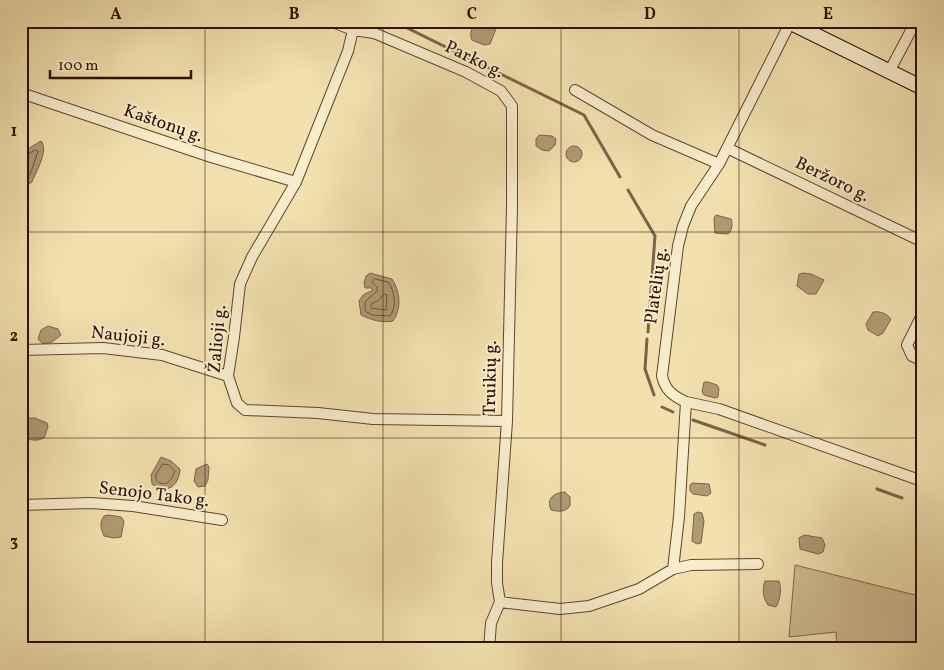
<svg xmlns="http://www.w3.org/2000/svg" width="944" height="670" font-family="Vollkorn,serif">
	<style>
		.green { fill: #d1bd92; stroke: #80664a }
		.water { fill: #b09a74; stroke: #7d6246 }
		.lines { fill: none; stroke-linecap: round; stroke-linejoin: round }
		.shore { stroke: #70543b; stroke-width: 1 }
		.stream { stroke: #7d6246; stroke-width: 3 }
		.street-casing { stroke: #60442d; stroke-width: 12 }
		.secondary-casing { stroke: #300f02; stroke-width: 16 }
		.street { stroke: #f7eccb; stroke-width: 10 }
		.secondary { stroke: #f7eccb; stroke-width: 14 }
		.grid { fill: none; stroke: #300f02; stroke-width: 1; stroke-opacity: 0.55 }
		.labels { text-anchor: middle; dominant-baseline: central; stroke-width: 4; stroke-linejoin: round; paint-order: stroke }
		.street-label { font-size: 18px; fill: #300f02; stroke: #f7eccb }
		.neatline { fill: none; stroke: #300f02; stroke-width: 2 }
		.grid-label { font-size: 16px; text-anchor: middle; font-weight: bold; fill: #300f02 }
	</style>
	<rect width="100%" height="100%" fill="#f2e1af"/>
	<filter id="stains"><feTurbulence type="fractalNoise" baseFrequency=".004" numOctaves="4"/><feColorMatrix values="0 0 0 0 .2 0 0 0 0 .09 0 0 0 0 .02 0 0 0 .5 -.17"/></filter>
	<radialGradient id="worn" r=".72"><stop offset=".6" stop-color="#630" stop-opacity="0"/><stop offset="1" stop-color="#630" stop-opacity=".3"/></radialGradient>
	<path class="green" d="M795,565L923,597V649H837L836,632L789,637Z"/>
	<path class="water" d="M477,21H499L490,44L484,45L472,40C469,33 472,27 477,21Z
		M539,135L552,136L556,139L555,145L549,151L542,150L536,146V139Z
		M41,141C49,151 36,171 32,182L29,184L25,183L21,177V153Z
		M566 154a8 8 0 1 1 16 0a8 8 0 1 1-16 0Z
		M716,215L731,219C733,224 732,231 728,234L715,233L714,218Z
		M370,273L392,279C400,291 402,308 393,321C382,323 371,320 361,315L359,301L363,295L373,290L371,288H365L364,283L366,276Z
		M803,273L811,274L824,280L816,294H808L797,286L799,274Z
		M873,312C880,311 886,313 891,319L883,333L878,336L868,330L866,324Z
		M48,326L58,329L61,335L52,342L43,344L38,339L41,330Z
		M704,382H708L717,385L719,389L718,397L715,398L704,395L702,392Z
		M29,418H35L47,423L48,427L44,438C36,442 21,441 23,429C24,425 27,421 29,418Z
		M161,457L171,461L180,469C179,486 167,495 152,484L151,475Z
		M207,464L209,467L208,480L205,486L198,487L194,481L196,469Z
		M692,483L709,484L711,493L707,496L693,494L690,491V485Z
		M565,492L570,497V506C565,512 559,512 551,510C546,498 554,493 565,492Z
		M698,512L702,513L704,521L701,543L697,544L692,541L694,514Z
		M109,515L121,517L124,521L121,537L114,538L104,536C101,529 99,523 104,516Z
		M804,535L822,538L825,545L823,552L818,554L800,549L799,538Z
		M765,581H779C782,589 780,600 776,607L768,605C763,598 762,589 765,581Z"/>
	<g class="lines">
		<path class="shore" d="M21,157L25,156L35,150L38,151L30,175L21,174
			M375,279L388,282C395,291 397,307 390,316L372,315L365,311V302L377,291V287L372,282Z
			M384,294L387,295L386,310L371,308V304L379,300Z
			M163,464L169,465L175,471C172,480 165,489 156,480V475Z"/>
		<path class="stream" d="M393,21L584,115L620,177
			M628,190L655,236L648,332
			M647,339L645,369L654,395
			M662,407L673,412
			M693,420L765,445
			M877,489L902,498"/>
		<g class="street-casing">
			<path id="street" d="M330,21L353,30L374,33L466,72L501,91L512,106V207L507,421L497,563V583L500,602L491,623L489,649
				M353,30L348,51L296,182L252,257L240,284L234,337L228,376L237,403L245,410L318,413L373,419L507,421
				M889,72L916,21
				M575,90L652,135L719,164
				M21,93L211,157L296,182
				M727,148L923,242
				M923,313L907,345L912,356L923,361
				M21,350L103,348L162,355L228,376
				M686,402L719,409L922,481
				M21,505L91,503L133,506L222,520
				M673,569L679,517L686,402C673,396 665,390 662,376L678,246L683,226L691,206L719,164L790,23
				M500,602L560,609L589,606L639,589L673,569L691,565L758,564"/>
		</g>
		<g class="secondary-casing">
			<path id="secondary" d="M787,21L923,88"/>
		</g>
		<use href="#street" class="street"/>
		<use href="#secondary" class="secondary"/>
	</g>
	<path class="grid" d="M205,21V649M383,21V649M561,21V649M739,21V649M21,232H923M21,438H923"/>
	<g class="labels">
		<g class="street-label">
			<text transform="translate(474 60) rotate(26)">Parko g.</text>
			<text transform="translate(163 124) rotate(19)">Kaštonų g.</text>
			<text transform="translate(832 180) rotate(26)">Beržoro g.</text>
			<text transform="translate(657 286) rotate(-82)">Platelių g.</text>
			<text transform="translate(128 337) rotate(6)">Naujoji g.</text>
			<text transform="translate(218 339) rotate(-85)">Žalioji g.</text>
			<text transform="translate(491 378) rotate(-89)">Truikių g.</text>
			<text transform="translate(154 495) rotate(7)">Senojo Tako g.</text>
		</g>
	</g>
	<rect width="944" height="670" fill="none" stroke="#f2e1af" stroke-width="55"/>
	<path d="M50 70v8h141v-8" fill="none" stroke="#300f02" stroke-width="2.5"/>
	<text x="58" y="70" font-size="15" fill="#300f02" stroke="#f7eccb" stroke-width="4" paint-order="stroke">100 m</text>
	<rect x="28" y="28" width="888" height="614" class="neatline"/>
	<g class="grid-label">
		<text x="116" y="19">A</text>
		<text x="294" y="19">B</text>
		<text x="472" y="19">C</text>
		<text x="650" y="19">D</text>
		<text x="828" y="19">E</text>
		<text x="14" y="136">1</text>
		<text x="14" y="341">2</text>
		<text x="14" y="546">3</text>
	</g>
	<rect width="100%" height="100%" filter="url(#stains)"/>
	<rect width="100%" height="100%" fill="url(#worn)"/>
</svg>
